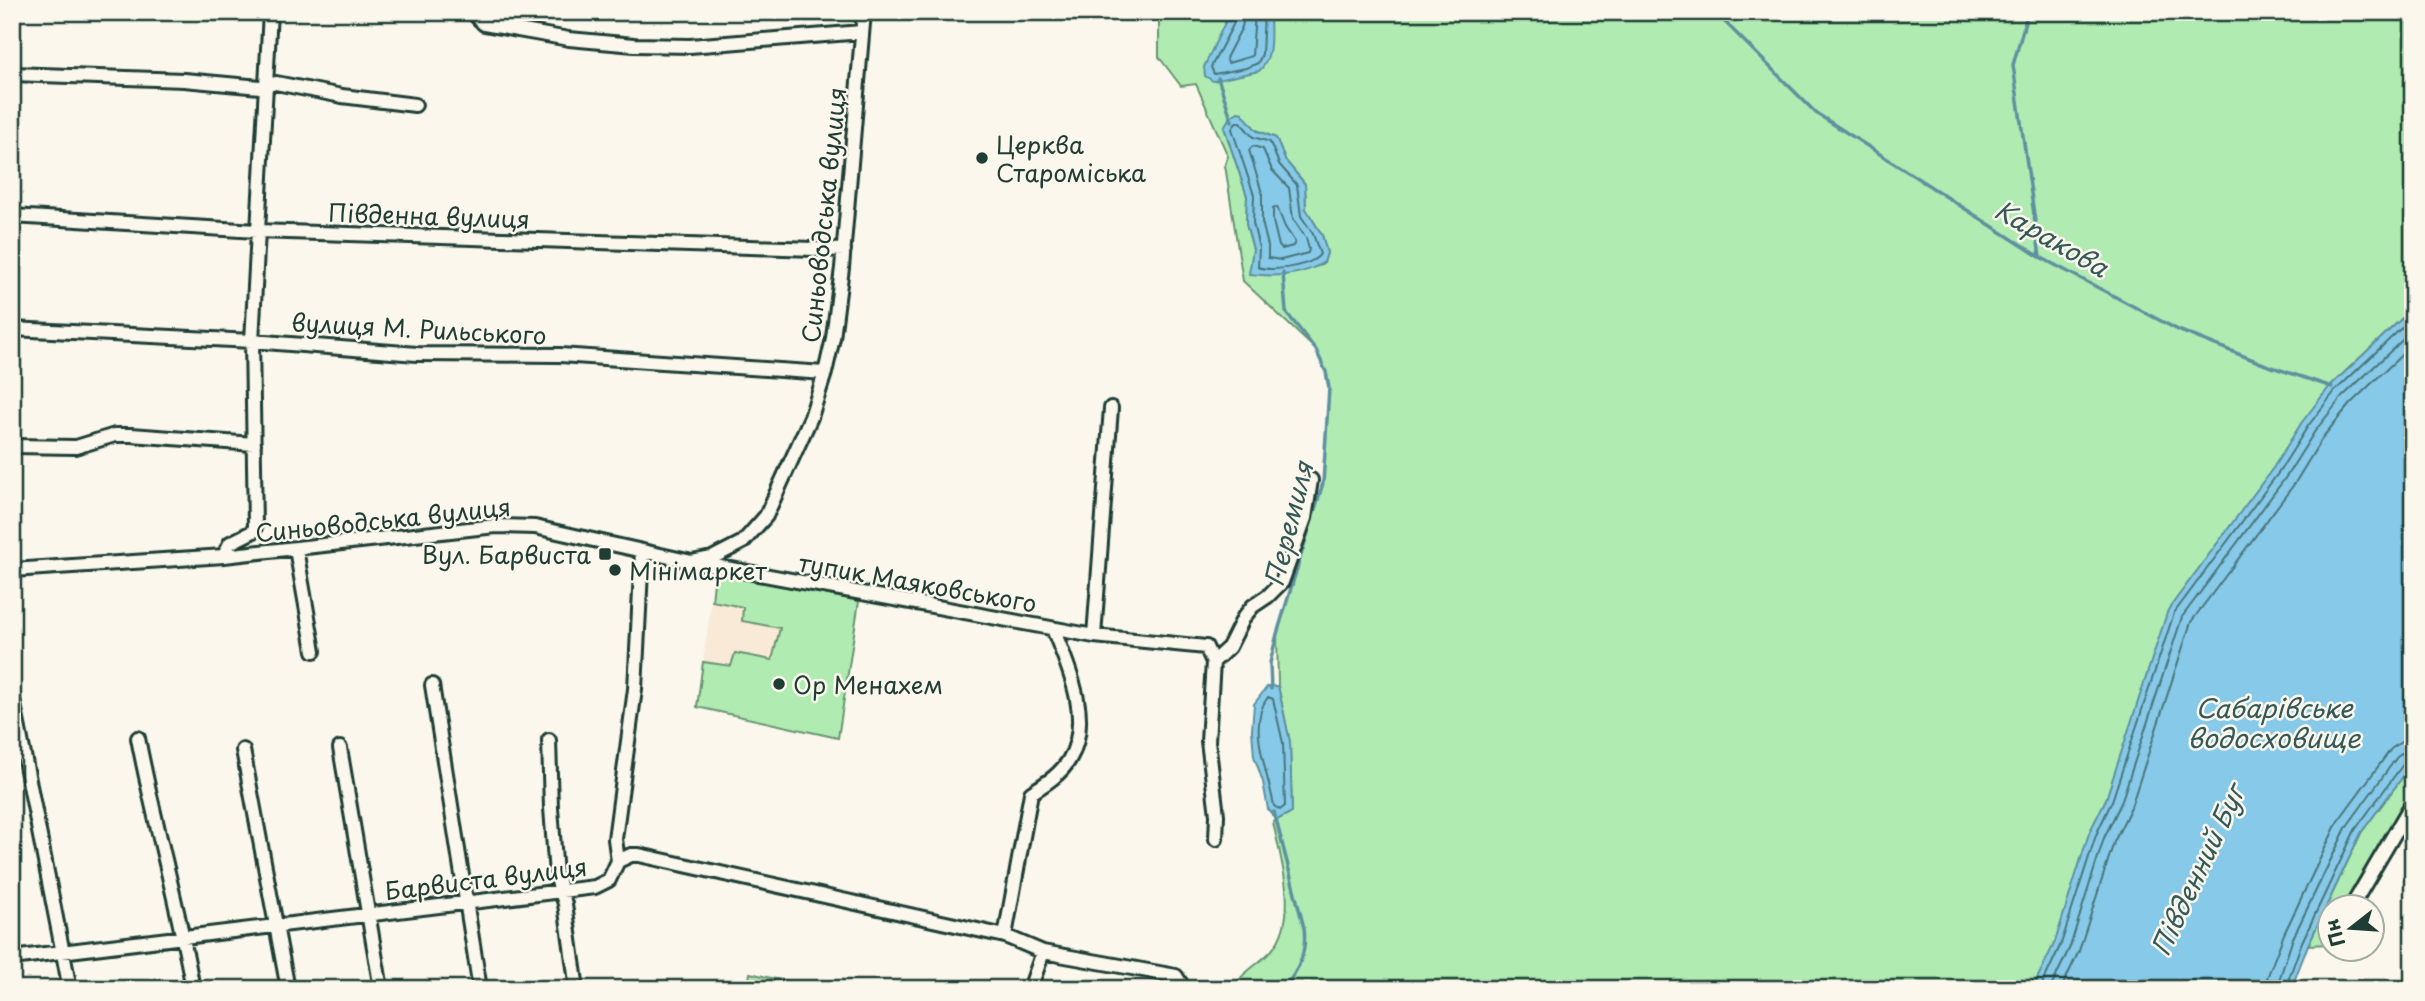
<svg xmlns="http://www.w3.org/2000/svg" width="2425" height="1001" font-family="'Playpen Sans',sans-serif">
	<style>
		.built { fill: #f9e9d7 }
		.green { fill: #b0ebb1; stroke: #689472; stroke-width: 2; fill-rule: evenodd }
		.water { fill: #87c9e8; stroke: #5d91a0; stroke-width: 2 }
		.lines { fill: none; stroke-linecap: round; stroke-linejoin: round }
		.shore { stroke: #49757c; stroke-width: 2 }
		.stream { stroke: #5d91a0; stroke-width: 3.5 }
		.minor-casing { stroke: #1f3d34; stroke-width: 18 }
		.minor { stroke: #fbf7ec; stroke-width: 12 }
		.poi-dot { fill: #1f3d34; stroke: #fbf7ec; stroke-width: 2.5 }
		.labels { text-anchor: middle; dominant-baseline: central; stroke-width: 5; stroke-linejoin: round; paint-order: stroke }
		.poi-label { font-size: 24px; fill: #1f3d34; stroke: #fbf7ec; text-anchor: start }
		.street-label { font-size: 24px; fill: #1f3d34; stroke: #fbf7ec }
		.water-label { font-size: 26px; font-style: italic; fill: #345958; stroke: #fbf7ec }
	</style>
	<rect width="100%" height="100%" fill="#fbf7ec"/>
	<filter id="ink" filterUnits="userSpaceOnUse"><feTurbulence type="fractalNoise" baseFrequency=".0143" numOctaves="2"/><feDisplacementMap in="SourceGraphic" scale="14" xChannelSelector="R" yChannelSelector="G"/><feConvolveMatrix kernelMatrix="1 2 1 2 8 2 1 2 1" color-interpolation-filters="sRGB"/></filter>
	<g filter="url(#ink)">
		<path class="built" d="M715,573L859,601L838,738L697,707Z"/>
		<path class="green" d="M1159,12H2413V308L2330,386L2138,783L2033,989H1233C1241,972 1260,964 1272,950C1300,916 1281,861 1273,822L1292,812L1290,742L1278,686L1277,634L1323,483L1329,388L1326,372L1316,350L1243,281L1225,165L1228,156L1196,84L1181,86L1159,57ZM1242,113L1252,128L1276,138L1285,160L1305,184L1306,209L1322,235L1327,253L1324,262L1318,266L1283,275L1253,249L1246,224L1247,196L1224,127Z
			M715,573L859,601L838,738L697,707L703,662L731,666L735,653L772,660L780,628L742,621L743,607L712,601Z
			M2413,763V795L2356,884L2348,906H2330L2329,944L2308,945L2361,833Z
			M750,973L819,989H748Z"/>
		<path class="water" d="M1230,12H1270C1270,31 1274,58 1259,71L1213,81L1205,76L1204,67Z
			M1238,112L1242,113L1257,131L1276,138L1285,160L1305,184L1306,209L1322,235L1327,253L1324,262C1303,276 1274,277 1249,274L1253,249L1246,224L1247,196L1224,127L1230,117Z
			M2413,308V763L2361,833L2308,945L2291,989H2032L2055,942L2089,833L2106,799L2168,610L2273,468L2302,422L2330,386Z
			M1278,686L1290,742L1292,812L1277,820L1268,809L1263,782L1254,756L1252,730L1254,704L1267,687Z"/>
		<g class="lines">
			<path class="shore" d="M1236,12L1234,23L1211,67L1214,74L1246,68L1258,63L1262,54L1264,12
				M1245,12L1242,27L1226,58L1228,63L1252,56L1255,12
				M1236,122H1240L1253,137L1270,142L1279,164L1297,185L1301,216L1313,234L1320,254C1313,266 1272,272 1258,267L1259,248L1253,223L1254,195L1232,129Z
				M1253,146L1263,149L1272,170L1289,188L1293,219L1306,238L1309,249L1308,253L1281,260L1268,258V246L1262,222V193L1249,150Z
				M1277,207L1285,227L1295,242L1293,246L1282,249L1279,246L1273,221V209Z
				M1268,697L1273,699L1283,743L1285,806L1280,810L1274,806C1269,775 1246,725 1268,697Z
				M2040,989L2061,944L2096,835L2112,801L2174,613L2279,472L2308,426L2335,391L2413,317
				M2050,989L2070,947L2104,838L2121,803L2182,617L2286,477L2315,431L2342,397L2413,330
				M2061,989L2079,951L2114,842L2131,807L2191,622L2295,483L2323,437L2350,404L2413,344
				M2266,989L2267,978L2284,934L2338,821L2391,749L2401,742L2413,741
				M2276,989L2293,938L2347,826L2397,757L2404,752L2413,751
				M2285,989L2302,942L2355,830L2404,763L2413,760"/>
			<path class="stream" d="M1715,12L1816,113L2040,257L2178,330L2266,365L2332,387
				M2028,12L2013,65L2040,257
				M1218,78L1232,121
				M1271,689L1270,663L1277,634L1323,483L1329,388L1326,372L1316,350L1286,312L1283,273
				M1274,812L1304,928C1307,953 1299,970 1283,989"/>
			<g class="minor-casing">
				<path id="minor" d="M472,12L484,24L569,39L634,45L690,46L862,32
					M12,74L184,80L260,87L276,83L342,96L415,105
					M12,216L257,231L844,250
					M12,329L252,341L417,354L560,355L825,373
					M12,446L76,447L115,435H131L254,444
					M296,549L314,651
					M224,556L230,543L254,531L255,526L252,341L270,12
					M699,563L1094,636L1206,647L1213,662L1208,741L1217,815L1216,839
					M12,570L224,556L496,526L535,527L692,562L712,558L743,542L766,516L811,417L825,373L833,338L842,268L864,12
					M1094,636L1111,408
					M1213,662L1229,647L1244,617L1253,606L1268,596L1282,582L1305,518L1311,480
					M432,685L480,989
					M12,694L70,989
					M138,738C154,822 178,904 193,989
					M549,740L551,808L556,875L565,904L577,989
					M340,748L381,989
					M243,750L288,989
					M618,861L615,839L635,689L642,551
					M2352,906L2413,802
					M1005,936L1031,793C1045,784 1060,775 1069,760C1093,720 1069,668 1053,629
					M12,958L595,887L609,880L618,861L631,855H639L1005,936L1043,952L1176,976L1184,989
					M1030,989L1043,952"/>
			</g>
			<use href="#minor" class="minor"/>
		</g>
	</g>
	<g class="poi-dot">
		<circle cx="982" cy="158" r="7"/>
		<rect x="598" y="547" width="14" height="14" rx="3.5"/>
		<circle cx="615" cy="570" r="7"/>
		<circle cx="779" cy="684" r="7"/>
	</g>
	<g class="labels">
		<g class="poi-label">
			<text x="996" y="144">Церква<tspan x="996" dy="28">Староміська</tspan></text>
			<text x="591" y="554" text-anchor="end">Вул. Барвиста</text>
			<text x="629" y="570">Мінімаркет</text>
			<text x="793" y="684">Ор Менахем</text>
		</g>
		<g class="street-label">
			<text transform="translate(429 215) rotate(2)">Південна вулиця</text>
			<text transform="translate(823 215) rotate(-84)">Синьоводська вулиця</text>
			<text transform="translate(419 328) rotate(3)">вулиця М. Рильського</text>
			<text transform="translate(383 519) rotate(-6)">Синьоводська вулиця</text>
			<text transform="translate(918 582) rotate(10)">тупик Маяковського</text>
			<text transform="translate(486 878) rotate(-7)">Барвиста вулиця</text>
		</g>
		<g class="water-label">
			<text transform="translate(2052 238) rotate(30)">Каракова</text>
			<text transform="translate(1288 524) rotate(-76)">Перемиля</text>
			<text x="2274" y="707">Сабарівське<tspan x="2274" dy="30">водосховище</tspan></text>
			<text transform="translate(2197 870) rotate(-65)">Південний Буг</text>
		</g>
	</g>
	<rect width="2425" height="1001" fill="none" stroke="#fbf7ec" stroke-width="42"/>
	<rect x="21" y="21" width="2383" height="959" fill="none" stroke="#1f3d34" stroke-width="2.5" filter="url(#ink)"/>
	<g transform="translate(2351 928) rotate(253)"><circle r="33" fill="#fbf7ec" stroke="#a3ada2" stroke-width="2"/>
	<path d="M0-5L12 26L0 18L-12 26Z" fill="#1f3d34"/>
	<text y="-10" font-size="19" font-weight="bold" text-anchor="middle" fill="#1f3d34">Пн</text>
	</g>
</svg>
